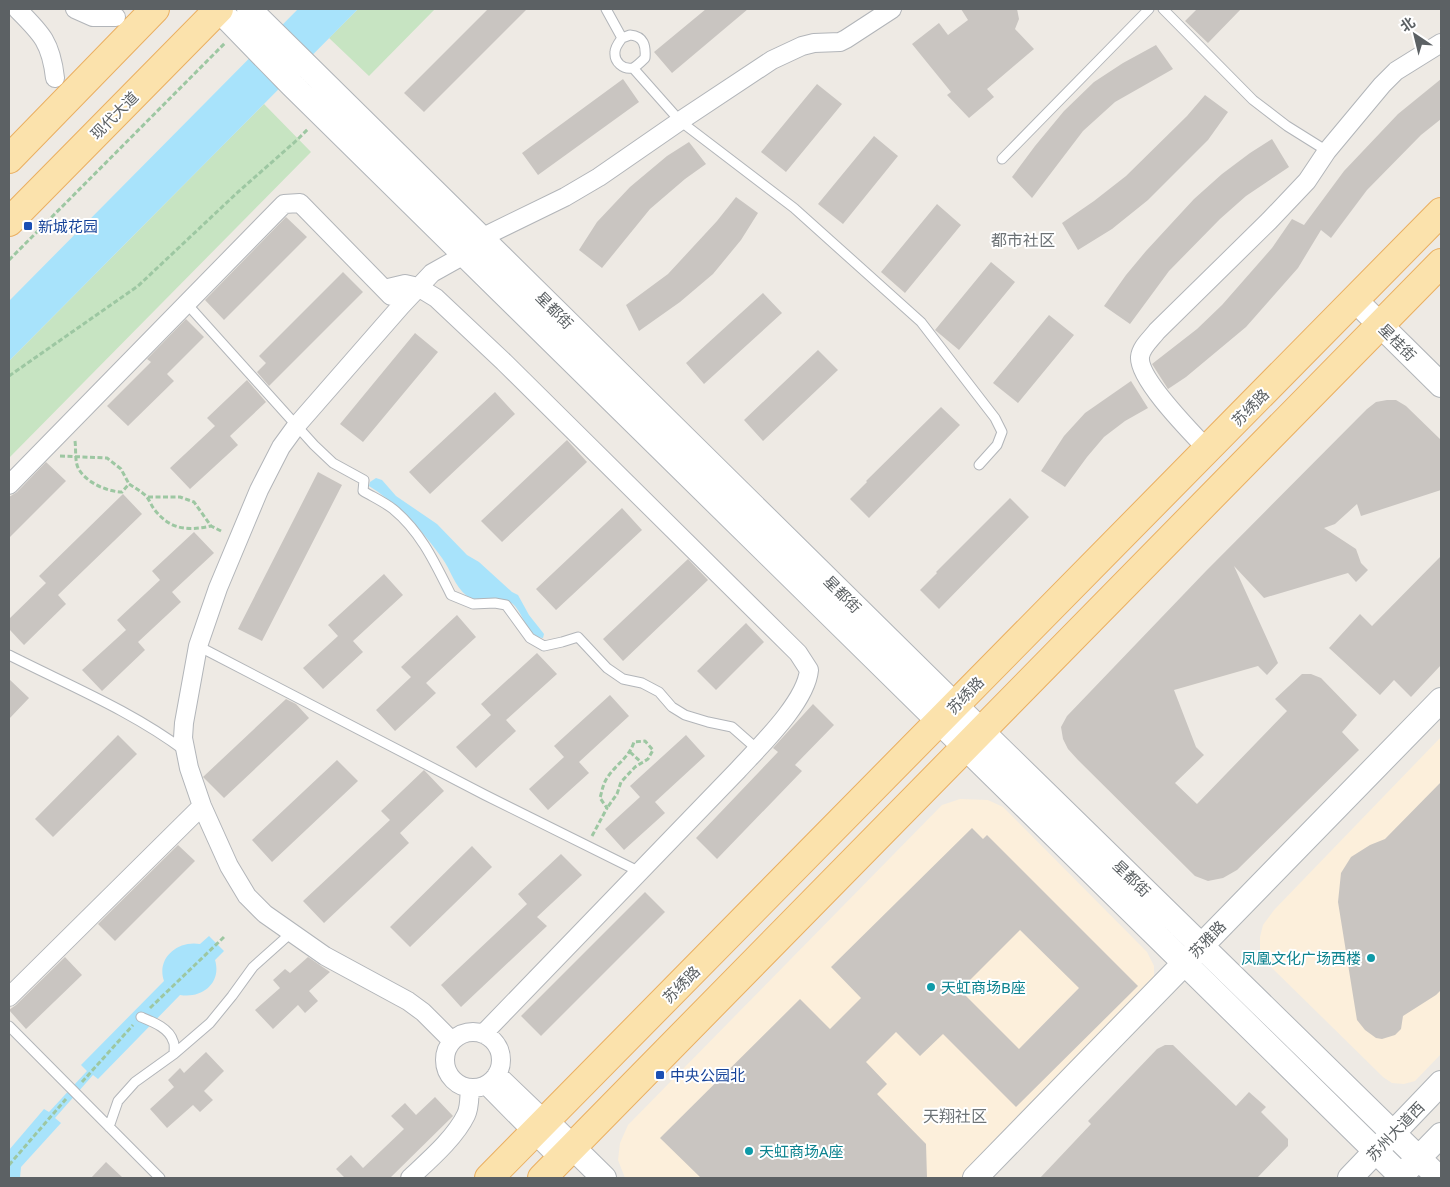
<svg xmlns="http://www.w3.org/2000/svg" width="1450" height="1187" font-family="'Noto Sans','Noto Sans SC',sans-serif">
	<style>
		.commercial { fill: #fcefdb }
		.green { fill: #c7e4c2 }
		.water { fill: #a8e3fb }
		.building { fill: #c9c5c1; fill-rule: evenodd }
		.lines { fill: none; stroke-linecap: round; stroke-linejoin: round }
		.lane-casing { stroke: #b2b5b9; stroke-width: 11 }
		.street-casing { stroke: #b2b5b9; stroke-width: 20 }
		.secondary-casing { stroke: #b1b5b9; stroke-width: 26 }
		.primary-casing { stroke: #eaaf61; stroke-width: 30 }
		.path { stroke: #9dc7a2; stroke-width: 3; stroke-dasharray: 5 2.5; stroke-linecap: butt }
		.lane { stroke: #fff; stroke-width: 9 }
		.street { stroke: #fff; stroke-width: 18 }
		.secondary { stroke: #fff; stroke-width: 24 }
		.primary { stroke: #fbe2ac; stroke-width: 28 }
		.transit-dot { fill: #1a4fb4; stroke: #fff; stroke-width: 2 }
		.culture-dot { fill: #0f9aa8; stroke: #fff; stroke-width: 2 }
		.labels { text-anchor: middle; dominant-baseline: central; stroke-width: 4; stroke-linejoin: round; paint-order: stroke }
		.street-label { font-size: 15px; fill: #5c6164; stroke: #fff }
		.transit-label { font-size: 15px; fill: #164399; stroke: #fff; text-anchor: start }
		.culture-label { font-size: 15px; fill: #0d838f; stroke: #fff; text-anchor: start }
		.neighbourhood-label { font-size: 16px; fill: #6d7376; stroke: #fff }
	</style>
	<rect width="100%" height="100%" fill="#eeeae4"/>
	<path class="commercial" d="M1441,737V1054L1415,1081L1404,1084L1392,1083L1383,1077L1265,961L1260,949V937L1263,925L1274,910Z
		M960,799L988,800L1003,807L1147,952L1154,966V979L1151,987L962,1178H625L618,1160L620,1143L628,1125L942,805Z"/>
	<path class="green" d="M358,9H435L369,76L329,38Z
		M264,104L311,152L9,458V361Z"/>
	<path class="water" d="M298,9H358L9,361V301Z
		M376,478L382,480L396,496L437,524L467,555L479,562L512,592L518,595L529,615L544,634L543,638C528,637 523,614 514,605C501,593 481,606 467,596C454,586 451,570 442,558C421,529 399,505 369,486L370,482Z
		M209,936L224,951L215,960C222,983 202,999 180,995L98,1079L93,1075L55,1118L61,1123L21,1167L20,1178H9V1150L44,1109L49,1112L87,1071L81,1065L164,981C156,958 178,940 200,944Z"/>
	<path class="building" d="M488,9H527L424,112L404,93Z
		M706,9H748L672,73L654,52Z
		M961,9H1017L1019,19L1015,29L1034,49L987,89L994,97L969,118L947,95L951,92L912,44L939,23L948,35L968,20Z
		M1197,9H1241L1208,43L1185,21Z
		M1156,45L1173,69L1115,102L1083,131L1032,198L1012,177L1035,146L1064,111L1094,82L1123,63Z
		M623,79L639,102L538,175L522,153Z
		M1441,79V119L1421,135L1367,190L1331,238L1321,230L1298,268L1246,327L1186,377L1168,389L1152,364L1197,329L1222,305L1272,248L1292,219L1304,225L1344,171L1398,114Z
		M817,84L842,104L786,172L761,152Z
		M1205,95L1228,112L1208,140L1148,200L1112,229L1078,250L1062,223L1094,201L1126,176L1187,116Z
		M874,136L898,156L843,224L818,204Z
		M1272,139L1289,167L1246,196L1220,219L1169,271L1130,324L1104,306L1126,275L1146,251L1194,199L1222,174L1250,153Z
		M689,142L706,164L685,179L650,209L602,268L579,250L597,222L630,187L667,156Z
		M736,197L758,213L741,240L713,274L680,302L639,331L626,305L668,274L717,221Z
		M937,204L961,225L905,293L881,272Z
		M286,217L307,237L224,320L205,300Z
		M991,262L1015,282L959,350L935,330Z
		M343,272L363,292L269,386L257,372L266,363L259,356Z
		M763,293L782,313L704,384L686,363Z
		M1049,315L1074,335L1018,403L993,383Z
		M186,319L204,337L167,374L174,381L128,426L107,406L151,362L147,359Z
		M415,333L438,352L363,442L340,424Z
		M818,350L838,370L763,441L744,420Z
		M247,380L266,402L230,436L238,445L190,489L170,468L215,426L207,418Z
		M1131,381L1148,408L1125,421L1104,437L1087,457L1065,487L1041,471L1064,436L1085,413Z
		M495,392L515,414L430,494L409,472Z
		M1387,400H1396L1406,406L1441,440V490L1361,516L1357,504L1335,524L1324,528L1356,549L1361,563L1368,570L1356,582L1348,573L1264,598L1234,566L1278,663L1267,675L1258,666L1174,690L1196,747L1204,755L1175,783L1197,804L1287,711L1275,699L1302,674H1311L1321,678L1357,715L1342,732L1359,750L1237,870L1223,878L1208,881L1195,876L1078,760L1068,749L1063,739L1061,727L1067,716L1206,571L1367,409L1376,402Z
		M941,407L960,425L869,518L850,499L867,482L866,481Z
		M567,440L587,462L502,542L481,521Z
		M46,462L66,481L9,538V497L17,492Z
		M318,472L342,485L262,641L238,629Z
		M123,494L142,514L58,595L66,604L24,645L9,629V619L46,583L39,576Z
		M1010,498L1029,517L939,609L920,590L937,573L936,572Z
		M622,508L642,530L556,610L536,589Z
		M194,532L214,553L172,592L181,602L138,642L145,650L102,691L82,670L126,630L117,620L160,580L152,571Z
		M1441,556V665L1411,697L1394,680L1380,695L1329,648L1360,614L1372,626Z
		M688,559L708,580L623,661L603,639Z
		M384,574L403,595L353,641L363,652L323,689L303,668L338,636L328,625Z
		M457,615L476,637L426,683L436,693L395,731L376,710L411,677L401,667Z
		M746,623L764,642L716,690L697,671Z
		M537,653L557,674L506,720L516,731L476,768L456,747L491,715L481,704Z
		M9,679L29,698L9,719Z
		M610,695L629,716L579,762L589,773L548,810L529,789L564,757L554,746Z
		M286,699L296,704L309,718L224,798L203,777Z
		M813,704L834,725L795,765L802,771L717,859L696,838L778,752L773,748Z
		M118,735L137,754L53,837L35,819Z
		M686,735L705,756L655,802L665,813L624,850L605,829L640,797L630,786Z
		M337,760L358,781L272,862L252,840Z
		M424,770L444,791L400,833L409,843L324,923L303,901L390,820L381,811Z
		M1441,782V990L1436,995L1403,1016L1401,1029L1395,1035L1382,1039L1376,1038L1365,1030L1357,1020L1356,1014L1338,902L1341,873L1351,857L1370,845L1385,839Z
		M972,828L983,839L987,835L1138,986L1016,1107L943,1034L920,1056L896,1032L866,1062L887,1084L877,1094L926,1144L927,1178H701L660,1138L800,999L830,1029L861,998L831,967ZM1020,930L1079,988L1019,1049L960,990Z
		M178,845L195,861L115,941L98,924Z
		M472,846L492,867L410,947L390,927Z
		M561,854L582,875L537,917L547,926L461,1007L441,985L527,904L518,894Z
		M645,892L665,912L541,1036L521,1016Z
		M65,957L82,975L26,1029L9,1010L16,1005Z
		M308,957L330,972L309,991L318,1001L305,1013L298,1005L273,1029L255,1010L280,988L273,980L285,969L290,973Z
		M1165,1045H1173L1236,1106L1249,1092L1266,1107L1261,1112L1288,1139V1146L1257,1178H1040L1091,1124L1088,1121L1157,1049Z
		M206,1052L224,1071L204,1091L213,1100L200,1112L193,1105L167,1128L150,1109L174,1087L168,1080L180,1068L184,1073Z
		M435,1097L453,1116L390,1178H345L336,1169L351,1155L363,1168L404,1129L391,1116L405,1103L416,1115Z
		M106,1162L123,1178H91Z"/>
	<g class="lines">
		<g class="lane-casing">
			<path id="lane" d="M606,9L622,38
				M1163,9L1253,100L1287,126L1327,151
				M630,35C644,36 646,46 645,58C642,61 637,66 633,68C623,70 614,62 615,52C615,47 619,42 622,38Z
				M633,68L680,121L794,208L921,322L995,418L1002,432L997,445L979,465
				M1002,159L1149,9
				M187,304L314,445L333,463L364,480L363,491C373,497 384,502 393,509C421,532 435,563 451,595L473,604L495,603L506,605L530,638L544,646L562,642L578,637L607,668L623,679L642,683L659,692L672,707L685,715L708,722L732,727L757,749
				M198,646L485,795L638,871
				M9,655C68,685 132,711 185,751
				M141,1017C153,1022 169,1028 173,1041C175,1044 174,1050 174,1054
				M9,1026L160,1178
				M109,1127L118,1101L135,1082L174,1054L210,1023L232,996L253,967L291,933"/>
		</g>
		<g class="street-casing">
			<path id="street" d="M17,9C41,33 51,42 55,78
				M75,9L93,17H116
				M384,289L405,284L418,287L436,298L504,362L798,653L809,670C806,702 760,746 738,770L483,1034
				M1207,449C1192,433 1138,379 1140,357C1141,347 1151,339 1157,331L1269,221L1307,181L1327,151L1382,85L1396,71L1441,43
				M9,485L284,204L300,203L391,296
				M9,997L202,806
				M445 1060a28 28 0 1 1 56 0a28 28 0 1 1-56 0Z
				M452,1041L423,1012L408,1001L325,956L265,914L247,896L229,866L202,806L189,768L183,738L184,723L198,646L218,588L259,490L281,447L297,425L401,306L432,273L466,254L481,238L565,197L599,177L680,121L772,60L802,46L814,43L840,42L846,39L892,9
				M497,1074L546,1121
				M486,1085L560,1160
				M410,1178C428,1161 455,1138 466,1115C470,1107 469,1097 470,1088"/>
		</g>
		<g class="secondary-casing">
			<path id="secondary" d="M218,9L292,85L1403,1178
				M249,9L955,705L1439,1178
				M1355,300L1441,385
				M546,1121L604,1178
				M1407,1170L1441,1135
				M975,1178L1441,700
				M1350,1178L1441,1083"/>
		</g>
		<g class="primary-casing">
			<path id="primary" d="M9,159L155,9
				M9,222L219,9
				M489,1178L1441,212
				M542,1178L1441,263"/>
		</g>
		<path class="path" d="M9,260L225,43
			M9,376L138,286L238,192L297,140L308,129
			M75,441C76,449 75,457 77,465C82,481 107,492 122,492L129,484C135,488 141,491 146,496C149,499 151,505 154,509C170,530 187,531 211,526
			M60,456L107,458L121,469L129,484
			M148,497H180L194,502L211,526L223,532
			M630,752L642,763
			M592,836L607,808L600,798C602,791 603,784 607,778C615,765 629,758 634,742L645,741L653,750L648,759L635,767L621,782L617,794L607,808
			M150,1008L224,937
			M82,1082L133,1025
			M9,1165L66,1099"/>
		<use href="#lane" class="lane"/>
		<use href="#street" class="street"/>
		<use href="#secondary" class="secondary"/>
		<use href="#primary" class="primary"/>
	</g>
	<g class="transit-dot">
		<rect x="23" y="221" width="10" height="10" rx="2.5"/>
		<rect x="655" y="1070" width="10" height="10" rx="2.5"/>
	</g>
	<g class="culture-dot">
		<circle cx="1371" cy="958" r="5"/>
		<circle cx="931" cy="987" r="5"/>
		<circle cx="749" cy="1151" r="5"/>
	</g>
	<g class="labels">
		<g class="street-label">
			<text transform="translate(114 115) rotate(-45)">现代大道</text>
			<text transform="translate(555 310) rotate(45)">星都街</text>
			<text transform="translate(1398 342) rotate(45)">星桂街</text>
			<text transform="translate(1250 407) rotate(-45)">苏绣路</text>
			<text transform="translate(843 594) rotate(45)">星都街</text>
			<text transform="translate(965 695) rotate(-46)">苏绣路</text>
			<text transform="translate(1132 878) rotate(44)">星都街</text>
			<text transform="translate(1207 939) rotate(-46)">苏雅路</text>
			<text transform="translate(681 984) rotate(-45)">苏绣路</text>
			<text transform="translate(1395 1131) rotate(-46)">苏州大道西</text>
		</g>
		<g class="transit-label">
			<text x="38" y="226">新城花园</text>
			<text x="670" y="1075">中央公园北</text>
		</g>
		<g class="culture-label">
			<text x="1361" y="958" text-anchor="end">凤凰文化广场西楼</text>
			<text x="941" y="987">天虹商场B座</text>
			<text x="759" y="1151">天虹商场A座</text>
		</g>
		<g class="neighbourhood-label">
			<text x="1023" y="240">都市社区</text>
			<text x="955" y="1116">天翔社区</text>
		</g>
	</g>
	<rect width="1450" height="1187" fill="none" stroke="#5c6164" stroke-width="20"/>
	<g transform="translate(1415 35) rotate(325)" stroke="#ffffff" stroke-width="4" paint-order="stroke">
	<path d="M0-4L9 19L0 12L-9 19Z" fill="#5c6164"/>
	<text y="-8" font-size="14" font-weight="bold" text-anchor="middle" fill="#5c6164">北</text>
	</g>
</svg>
